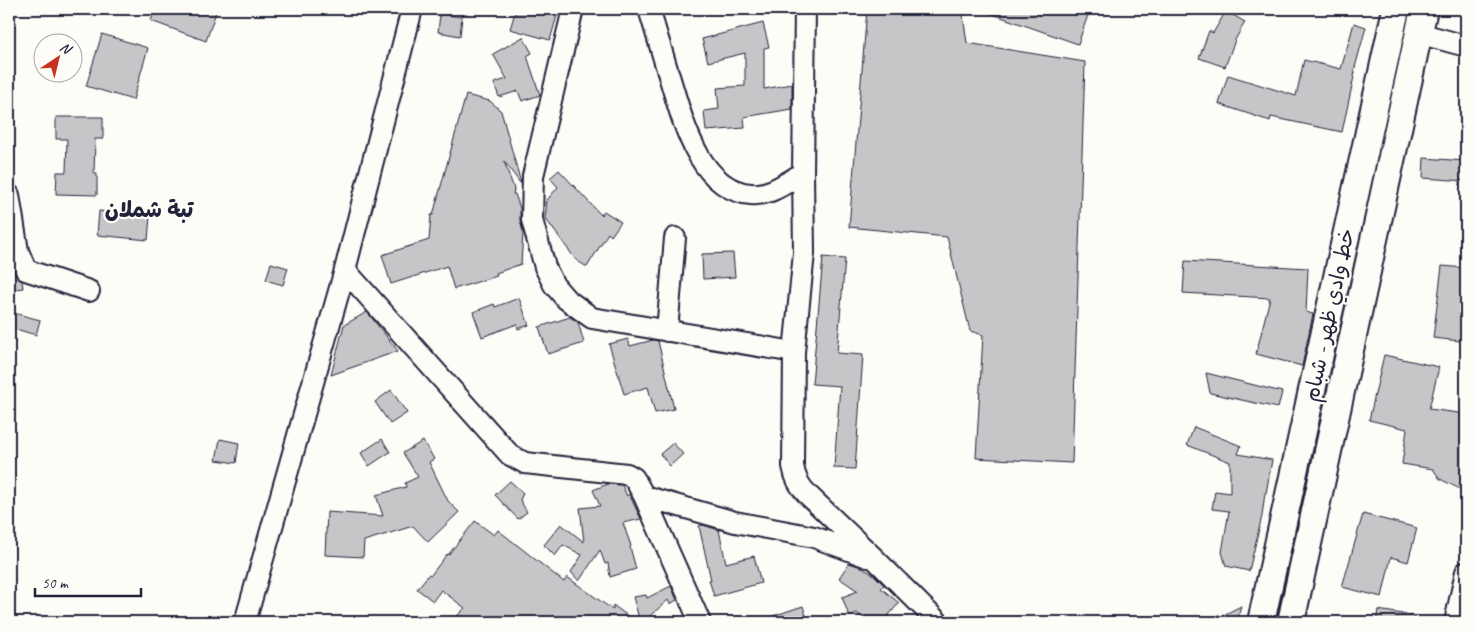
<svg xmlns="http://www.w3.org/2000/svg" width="1475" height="631" font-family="Caveat,'Playpen Sans Arabic',sans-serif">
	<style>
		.building { fill: #c6c6c8; stroke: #22223b }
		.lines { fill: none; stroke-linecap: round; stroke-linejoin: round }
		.minor-casing { stroke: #22223b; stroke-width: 24 }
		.major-casing { stroke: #22223b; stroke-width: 30 }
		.minor { stroke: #fdfcf7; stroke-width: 20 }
		.major { stroke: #fdfcf7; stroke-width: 26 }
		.labels { text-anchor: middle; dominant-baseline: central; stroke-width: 4.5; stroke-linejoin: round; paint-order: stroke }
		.street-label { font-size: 21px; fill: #22223b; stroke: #fdfcf7 }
		.neighbourhood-label { font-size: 22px; font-weight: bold; fill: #22223b; stroke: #fdfcf7 }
	</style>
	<rect width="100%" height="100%" fill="#fdfcf7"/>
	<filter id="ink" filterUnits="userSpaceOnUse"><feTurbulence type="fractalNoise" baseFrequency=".02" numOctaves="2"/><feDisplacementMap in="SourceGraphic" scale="10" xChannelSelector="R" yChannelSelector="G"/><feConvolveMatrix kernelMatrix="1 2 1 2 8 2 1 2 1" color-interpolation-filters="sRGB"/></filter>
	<g filter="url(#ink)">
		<path class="building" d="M155,9H209L216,12L206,41L151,21Z
			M516,9H559L550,40L510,29Z
			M867,9H962L967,43L1085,62L1072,463L976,458L983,335L970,331L947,237L849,227Z
			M981,9H1090L1078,44L981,10Z
			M1226,11L1245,22L1235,40L1225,67L1199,58L1209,31L1213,33Z
			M440,14L462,17L460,36L438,32Z
			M763,23L769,47L764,48V89L792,84V109L744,117L745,128L706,131L704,111L719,109L717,88L745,86V53L708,62L702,39Z
			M1354,23L1366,27L1354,71L1355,72L1342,132L1271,117L1270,121L1219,104L1228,75L1296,96L1304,60L1341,69Z
			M102,34L148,48L133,100L86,86Z
			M523,37L532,53L527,56L540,95L522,101L518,91L499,97L494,83L507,79L493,54Z
			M466,95L490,101L501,111L521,183H520L504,161L514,189L513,194H515L520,208V220L523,232L521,264L496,273L497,276L454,289L447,266L391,284L382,255L429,240L431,215H433Z
			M56,117H103V139H95L94,173H97V195L56,194L57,172H66L67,139H56Z
			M1424,158L1466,161V181L1423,178Z
			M559,170L601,215L604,211L621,222L611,236L608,233L587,267L576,260L545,218L547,200L558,187L550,178Z
			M99,211L150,216L148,240L97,235Z
			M733,253L735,277L703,279L702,254Z
			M823,257L845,259L837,353L863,355L855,469L834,468L840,386L812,384Z
			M1185,261L1308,268L1306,312L1313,314L1302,366L1256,354L1270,298L1183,293Z
			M271,263L288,268L283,285L266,280Z
			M1442,266L1466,268V307H1465L1460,341L1433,338Z
			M9,269H13L18,278L22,281L23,288L9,290Z
			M519,298L529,325L518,329L517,324L482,337L473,312L494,304L495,307Z
			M367,312L398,351L331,375L344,325Z
			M14,313L40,320L36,335L19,330L9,332V314Z
			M570,317L578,322L584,343L548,354L539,327Z
			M628,339L630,346L653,340L658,341L674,409L655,413L648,387L624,394L609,344Z
			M1384,355L1439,367L1429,409L1466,414V492L1440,479L1433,469L1402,464L1407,429L1369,420Z
			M1206,373L1282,392L1278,408L1210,393Z
			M391,390L407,413L390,424L375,402Z
			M1194,427L1241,446L1238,454L1272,460L1266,493H1265L1262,516L1249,571L1226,566L1222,552L1229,511L1212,509L1215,491L1230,493V462L1187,445Z
			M220,439L239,443L236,463L216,460Z
			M382,439L390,452L369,466L361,453Z
			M423,441L434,459L429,462L448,501L459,512L428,542L413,526L364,541L363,557L325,555L327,512L383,516L376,495L406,487L405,483L418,477L403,453Z
			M673,443L683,454L670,466L660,454Z
			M510,481L523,493L520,500L527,512L518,519L495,495Z
			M608,484L622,485L627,496L629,494L641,519L623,523L631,546L630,547L636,569L610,577L608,563L605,564L600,550L579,581L571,572L582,555L563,545L555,556L544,545L561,524L584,542L580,508L600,506L593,490Z
			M1363,514L1417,528L1408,562L1391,557L1382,597L1342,587Z
			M475,521L494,535L498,530L564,582L567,577L613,610V605L636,622H463L456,617L465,608L441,590L433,601L417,589L429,574L431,575L447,554L448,555Z
			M703,525L719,530L726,563L754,556L761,583L714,596L709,580H711L699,526Z
			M849,563L861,567L874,575L884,585L881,588L899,603L883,622H868L857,613L849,616L842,597L858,591L839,578Z
			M671,586L677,600L670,604L668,600L643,622H640L633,597L646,595L647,598Z
			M803,606L808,622H761V620Z
			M1241,606L1237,622H1210Z
			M1378,610L1415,616V622H1376Z"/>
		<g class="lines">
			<g class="minor-casing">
				<path id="minor" d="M573,9L533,176L532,220L545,267L554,285L566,299L592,318L794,352
					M649,9C656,32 663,55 670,79C682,118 699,190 751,194C770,196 787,182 803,173
					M805,9L803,173L804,253L794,352L793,466C795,478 799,485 807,494L875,559L938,622
					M1418,33L1466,46
					M9,195L18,251L26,270L89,291
					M345,270L510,455L525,463L627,474L634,478L644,496
					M667,331L675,238
					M245,622L345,270L412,9
					M700,622L644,496L735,522L814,537L868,557
					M1455,622L1466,572"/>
			</g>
			<g class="major-casing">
				<path id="major" d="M1261,622L1396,9
					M1291,622L1424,9"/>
			</g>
			<use href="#minor" class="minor"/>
			<use href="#major" class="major"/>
		</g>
	</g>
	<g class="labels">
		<g class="street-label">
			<text transform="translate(1329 315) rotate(-78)">خط وادي ظهر - شبام</text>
		</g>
		<g class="neighbourhood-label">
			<text x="149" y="210">تبة شملان</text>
		</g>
	</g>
	<rect width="1475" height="631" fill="none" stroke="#fdfcf7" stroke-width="30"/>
	<rect x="15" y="15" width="1445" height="601" fill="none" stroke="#22223b" stroke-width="2" filter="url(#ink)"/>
	<g transform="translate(58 58) rotate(35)"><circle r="24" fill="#fdfcf7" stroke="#a5a5ac"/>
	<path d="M0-4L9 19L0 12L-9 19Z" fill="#c8321e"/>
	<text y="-8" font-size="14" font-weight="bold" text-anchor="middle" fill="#22223b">N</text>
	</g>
	<path d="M35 588v8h106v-8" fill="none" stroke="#22223b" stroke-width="2.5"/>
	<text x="42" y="588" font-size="15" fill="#22223b" stroke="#fdfcf7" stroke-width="4" paint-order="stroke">50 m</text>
</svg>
